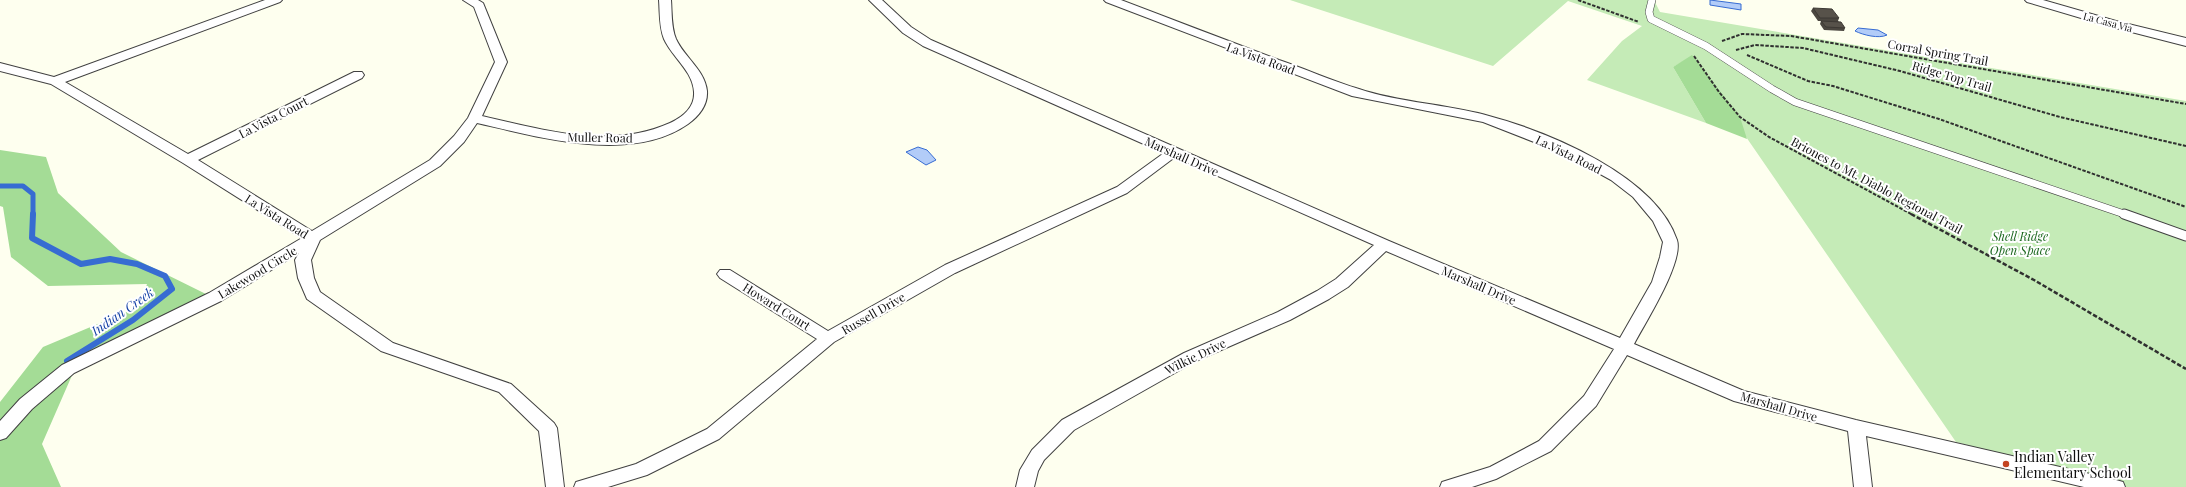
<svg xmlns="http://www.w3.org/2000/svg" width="2186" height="487" font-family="'Playfair Display',serif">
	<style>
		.green { fill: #c5ebb7 }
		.forest { fill: #a4dc96 }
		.water { fill: #b2ccf8; stroke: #376cd2 }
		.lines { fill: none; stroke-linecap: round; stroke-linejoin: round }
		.stream-far1 { stroke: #376cd2; stroke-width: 5 }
		.stream { stroke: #376cd2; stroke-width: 6 }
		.lane-far1-casing { stroke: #414141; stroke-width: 8 }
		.lane-casing { stroke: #414141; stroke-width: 11 }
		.street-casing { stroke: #414141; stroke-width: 2 }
		.path-far1 { stroke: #303030; stroke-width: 2; stroke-dasharray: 3.5 1.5; stroke-linecap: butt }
		.path { stroke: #303030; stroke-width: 2.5; stroke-dasharray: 4.5 2; stroke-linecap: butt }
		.lane-far1 { stroke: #fff; stroke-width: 7 }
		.lane { stroke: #fff; stroke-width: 9 }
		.street { fill: #fff; fill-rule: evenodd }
		.wall { fill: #4b4740 }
		.building { fill: #57524a; stroke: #3d3934 }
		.poi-dot { fill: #c34321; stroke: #fff; stroke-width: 1.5 }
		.labels { text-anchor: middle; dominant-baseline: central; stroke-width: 4; stroke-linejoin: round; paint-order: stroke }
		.far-street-label { font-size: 10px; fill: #0e0e0e; stroke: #fff }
		.street-label { font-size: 12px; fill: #0e0e0e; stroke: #fff }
		.park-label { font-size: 12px; font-style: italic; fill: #1c681f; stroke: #fff }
		.water-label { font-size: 13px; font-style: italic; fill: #1340a5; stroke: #fff }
		.near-poi-label { font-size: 14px; fill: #0e0e0e; stroke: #fff; text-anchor: start }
	</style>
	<rect width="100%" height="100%" fill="#feffef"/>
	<path class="green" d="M1290,0H1654L1660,12L2186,101V487H2123L1956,442L1691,57L1673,67L1706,123L1587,80L1622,41L1642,26L1568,1L1493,66Z"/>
	<path class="forest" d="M1692,55L1740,117L1747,139L1706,123L1673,67Z
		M0,150L46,157L58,193L121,252L210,296L73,373L42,444L61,487H0V402L43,347L138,307L147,284L48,286L11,257L3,207L0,206Z"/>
	<path class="water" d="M1710,0L1741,4V10L1710,5Z
		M1858,28L1878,30L1887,35C1879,39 1863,35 1855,31Z
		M918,147L927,150L936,160L926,165L906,152Z"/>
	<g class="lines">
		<path class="stream-far1" d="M0,186H23L33,194V215"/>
		<path class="stream" d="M33,214L32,238L81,264L110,259L137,264L165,276L172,289L133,320L67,361"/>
		<g class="lane-far1-casing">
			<path id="lane-far1" d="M1652,0L1649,12L1651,19L1706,46L1772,89L1795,102L2127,215"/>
		</g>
		<g class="lane-casing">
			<path id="lane" d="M2124,214L2186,236"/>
		</g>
		<g class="street-casing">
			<path id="street" d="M265,0H282L280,2L65,82L188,154L354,72H362L364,75L362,78L198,160L312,231L430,160L454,136L468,118L495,62L474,7L463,0H478L483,3L507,62L482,116C543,130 610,150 670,123C683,117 695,107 694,92C693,71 672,57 664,39C659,27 660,13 659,0H671C672,13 671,27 676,39C684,57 705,70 707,91C708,105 699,116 688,124C631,164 539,137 477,123L464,142L440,166L320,240L311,260L314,278L320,292L393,343L511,384L554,423L557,428L564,487H546L539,431L499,392L381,351L307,299L298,278L295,260L299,253L221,301L74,373L32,409L6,438L0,440V421L20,399L62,365L209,293L302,238L183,163L51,84L0,71V63L54,77Z
				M869,0H882L911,27L931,40L1389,241L1620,338L1652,282L1660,257L1663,242L1653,221L1633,197L1611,180L1562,153L1483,122L1352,96L1106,2L1104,0H1121C1173,20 1226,40 1279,60C1306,69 1332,81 1359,89C1401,103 1447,104 1489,116C1549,132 1656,176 1677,240C1684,262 1645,323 1634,344L1744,391L1856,420L2116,480L2123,482L2125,487H2084L1866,436L1872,487H1854L1848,431L1734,401L1627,355L1596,406L1551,451L1496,479L1472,487H1440L1442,482L1490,467L1539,441L1584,396L1614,349L1386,251L1348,287L1329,299L1290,320L1196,361L1074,430L1044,460L1038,471L1034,487H1016L1020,470L1032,450L1062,420L1184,353L1278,312L1317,291L1336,279L1374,245L1175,157L1127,193L955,273L834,342L719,439L647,475L608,487H574L576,482L636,464L707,429L817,339L720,278L717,274L720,270H730L828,331L945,265L1117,187L1164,153L923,46L903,33Z
				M2025,0H2043L2116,21L2186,38V46L2108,26L2027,2Z"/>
		</g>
		<path class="path-far1" d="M1578,0L1639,22
			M1722,41L1742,34L1791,36L2186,104
			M1736,50L1755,45L1803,48L1900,71L2060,117L2186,146
			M1747,55L1808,81L1833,86L1939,119L2186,207
			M1694,56L1719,92L1740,117L1769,137L1913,215"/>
		<path class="path" d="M1911,214L2034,280L2186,369"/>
		<use href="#lane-far1" class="lane-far1"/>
		<use href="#lane" class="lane"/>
		<use href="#street" class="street"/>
	</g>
	<path class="wall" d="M1813,8L1839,18L1838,21L1845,28L1844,31L1824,30L1820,24L1821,21H1818L1811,11Z"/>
	<path class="building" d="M1813,8L1832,9L1839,18H1820Z
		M1821,21L1841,22L1845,28L1826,27Z"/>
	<circle class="poi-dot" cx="2006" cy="464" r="4"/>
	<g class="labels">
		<g class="far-street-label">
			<text transform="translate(2108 22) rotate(15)">La Casa Via</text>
		</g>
		<g class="street-label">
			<text transform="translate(1938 52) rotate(10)">Corral Spring Trail</text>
			<text transform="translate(1261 58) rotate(20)">La Vista Road</text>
			<text transform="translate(1952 76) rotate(16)">Ridge Top Trail</text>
			<text transform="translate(273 117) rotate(-27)">La Vista Court</text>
			<text transform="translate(600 137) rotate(1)">Muller Road</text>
			<text transform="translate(1569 154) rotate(26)">La Vista Road</text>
			<text transform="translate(1182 156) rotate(24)">Marshall Drive</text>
			<text transform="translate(1877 185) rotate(28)">Briones to Mt. Diablo Regional Trail</text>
			<text transform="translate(277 216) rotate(32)">La Vista Road</text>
			<text transform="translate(257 272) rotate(-31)">Lakewood Circle</text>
			<text transform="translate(1479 285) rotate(23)">Marshall Drive</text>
			<text transform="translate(777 306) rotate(32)">Howard Court</text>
			<text transform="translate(873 313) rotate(-30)">Russell Drive</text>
			<text transform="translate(1195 356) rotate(-26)">Wilkie Drive</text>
			<text transform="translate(1779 406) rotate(16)">Marshall Drive</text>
		</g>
		<g class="park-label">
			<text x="2020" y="236">Shell Ridge<tspan x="2020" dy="14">Open Space</tspan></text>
		</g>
		<g class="water-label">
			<text transform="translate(122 311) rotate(-35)">Indian Creek</text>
		</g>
		<g class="near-poi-label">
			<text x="2014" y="456">Indian Valley<tspan x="2014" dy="16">Elementary School</tspan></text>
		</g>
	</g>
</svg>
